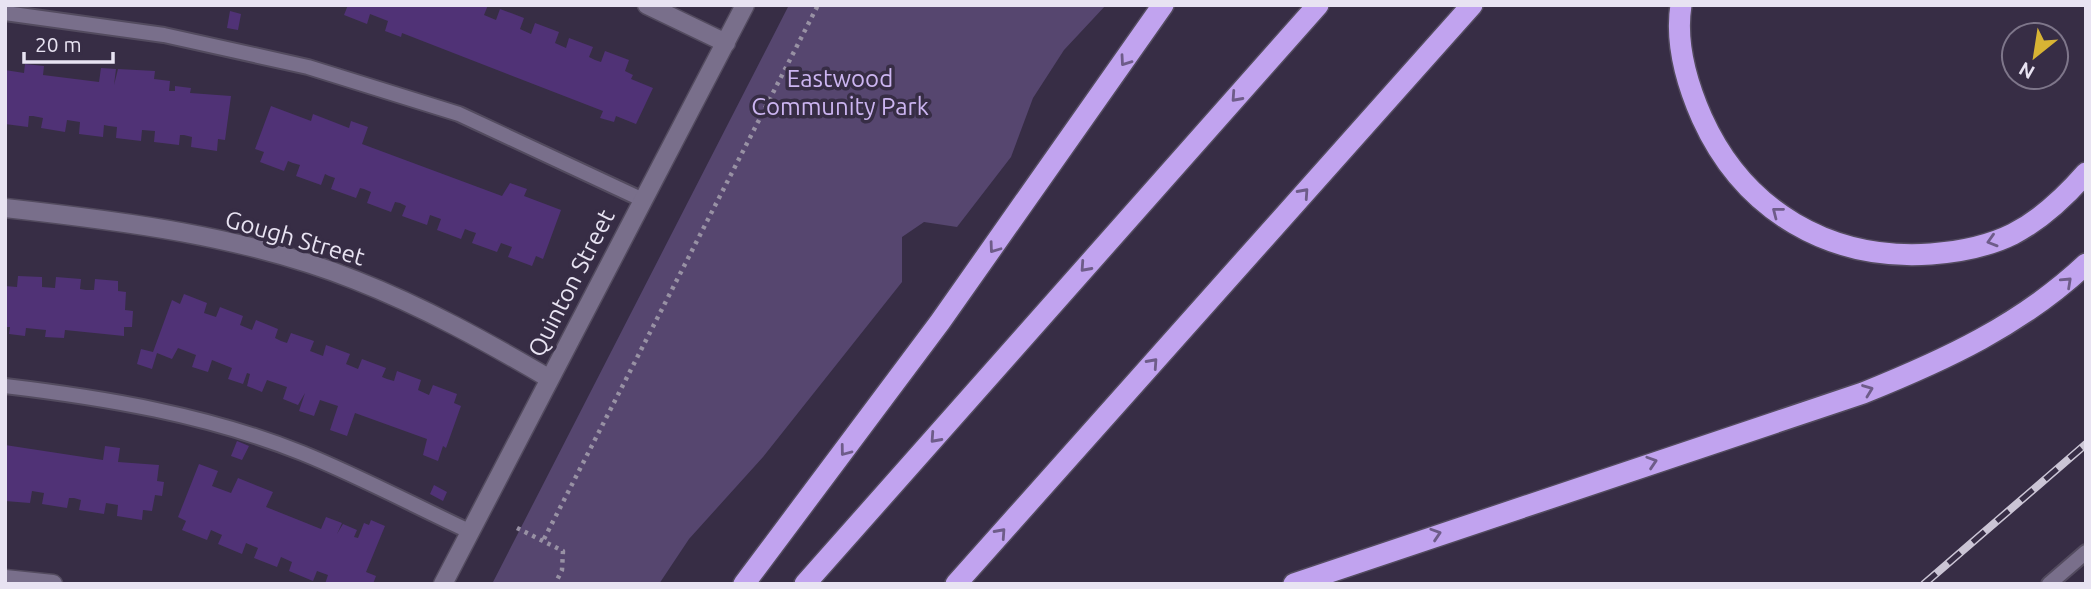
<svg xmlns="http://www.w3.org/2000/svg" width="2091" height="589" font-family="Ubuntu,sans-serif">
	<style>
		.green { fill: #56466f }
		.building { fill: #503276 }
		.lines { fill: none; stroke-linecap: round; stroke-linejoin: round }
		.service-casing { stroke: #534b5f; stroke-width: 18 }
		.minor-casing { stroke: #534b5f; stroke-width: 21 }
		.motorway-casing { stroke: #534b5f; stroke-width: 24 }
		.path { stroke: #9891a4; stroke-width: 4.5; stroke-dasharray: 3.5 5; stroke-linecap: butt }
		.service { stroke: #796f8b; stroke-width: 14 }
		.minor { stroke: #796f8b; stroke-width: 18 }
		.motorway { stroke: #c1a3ef; stroke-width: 21 }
		.rail-casing { stroke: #cbc5d5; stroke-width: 8 }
		.rail { stroke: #372d45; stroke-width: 5; stroke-dasharray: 16; stroke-linecap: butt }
		.oneway { stroke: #6e5c89 }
		.labels { text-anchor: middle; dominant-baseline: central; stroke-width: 7; stroke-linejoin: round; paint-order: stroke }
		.park-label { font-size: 24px; fill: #ccb5f1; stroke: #372d45 }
		.street-label { font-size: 24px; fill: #e8e3f2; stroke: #372d45 }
	</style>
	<rect width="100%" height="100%" fill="#372d45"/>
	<path class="green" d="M789,5H1106L1064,50L1033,98L1011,157L957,227L924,222L902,237V282L763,457L689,539L659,584H492Z"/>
	<path class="building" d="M348,5H488L484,15L496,20L500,9L511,13L524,18L520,29L531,34L535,23L559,32L555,43L566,48L569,38L593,47L589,57L595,60L601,62L605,51L629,60L625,71L633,75L631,79L653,88L636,124L616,116L614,122L600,118L603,111L402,33L401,37L385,31L388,21L370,14L367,24L344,15Z
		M230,11L241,14L238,30L227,28Z
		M25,64L44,66L43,75L99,82L101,68L116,69L114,85L118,69L155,71L154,79L170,81L169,91H175V86L191,88L190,93L231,96L225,140L218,139L217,151L191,147L192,137L184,135H180L179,145L154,142L155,131L142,130L141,141L116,138L117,127L109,126L104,125L103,137L79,134L80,122L67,120L65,132L41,128L43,118L33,116H29L28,127L5,124V70L24,73Z
		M271,106L311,121L313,114L349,128L351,121L368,127L362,144L502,196L510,183L527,189L524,196L561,210L543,259L536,256L532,266L508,257L512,247L501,243L497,252L472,243L476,233L470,231L465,229L461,239L437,230L441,219L430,215L427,225L402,216L406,206L400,203L395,202L391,212L367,203L371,192L364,189L360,188L356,198L331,189L335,178L329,176L325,174L321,185L296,176L300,165L293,163L288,161L284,171L260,162L264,152L255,149Z
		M18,276L42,277V287L55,288L56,277L81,279L80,289L86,290H94L95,279L118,281V291L126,292L125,310L133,311L132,327H124V336L65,330L64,338L45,337L46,330L26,328L25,336L9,334L10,327H5V286L17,287Z
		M184,294L207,303L204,313L216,317L220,307L243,316L240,325L252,330L256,320L278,329L275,338L281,341L287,343L291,333L314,341L310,351L323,356L326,345L350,354L346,364L358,369L362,359L386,368L382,377L387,379L394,381L397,371L421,380L418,390L429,395L433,385L457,394L454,403L461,406L446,448L443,446L438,461L423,455L427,439L355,413L347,436L330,430L338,406L320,400L314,416L299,411L305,393L298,405L283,399L287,387L267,380L262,392L247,386L250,374L247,373L243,384L228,379L232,368L212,360L208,372L192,367L196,355L178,348L172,359L157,353L152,369L137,364L141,349L153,352L172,300L180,304Z
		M237,441L249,446L242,460L231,456Z
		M5,445L103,460L105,446L120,448L118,462L159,465L157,481L164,482L162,496L155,495L152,511L143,510L142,520L117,516L118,505L106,503L104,514L79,510L81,500L74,498H69L67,508L42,504L44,493L32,491L30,503L5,501Z
		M199,464L218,471L212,486L231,493L238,478L273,492L266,507L321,529L326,517L342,523L337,534L343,524L357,530L354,537L358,538L364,523L369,525L371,520L385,526L366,572L376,576L373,584H325L328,575L317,571L313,581L289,571L292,562L281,557L277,567L254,558L258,548L246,543L242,554L218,544L222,535L211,530L207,540L182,530L186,521L178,517Z
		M434,485L447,492L443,501L430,494Z"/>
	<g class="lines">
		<g class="service-casing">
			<path id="service" d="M5,13L164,35L308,67L459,114L641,199
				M5,386C106,398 207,415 302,453C359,476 415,506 471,532
				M2049,584L2086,552"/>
		</g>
		<g class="minor-casing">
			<path id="minor" d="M647,5L726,43
				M5,208C122,221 245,236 355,280C424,307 487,342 550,379
				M5,579L53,584
				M443,584L745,5"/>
		</g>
		<g class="motorway-casing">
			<path id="motorway" d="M1681,5C1675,43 1687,84 1702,118C1744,211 1830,261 1931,254C1958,252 1989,246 2013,234C2042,219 2065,197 2086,173
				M744,584L940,322L1163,5
				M805,584L1318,5
				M956,584L1472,5
				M1294,584L1863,393C1945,360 2021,325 2086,264"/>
		</g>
		<path class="path" d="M517,528L563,551L562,570L555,584
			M544,539L818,5"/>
		<use href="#service" class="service"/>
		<use href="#minor" class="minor"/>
		<use href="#motorway" class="motorway"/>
		<g class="rail-casing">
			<path id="rail" d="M1924,584L2086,444"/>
		</g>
		<use href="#rail" class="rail"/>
	</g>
	<defs><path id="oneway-chevron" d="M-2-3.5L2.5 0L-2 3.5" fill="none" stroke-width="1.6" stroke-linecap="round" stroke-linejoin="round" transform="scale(1.75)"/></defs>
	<g class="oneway">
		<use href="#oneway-chevron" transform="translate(1125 61) rotate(125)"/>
		<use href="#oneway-chevron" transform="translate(1236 97) rotate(132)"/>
		<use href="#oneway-chevron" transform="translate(1304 193) rotate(-48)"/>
		<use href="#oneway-chevron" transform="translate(1777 212) rotate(-142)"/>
		<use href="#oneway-chevron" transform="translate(1992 241) rotate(163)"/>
		<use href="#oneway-chevron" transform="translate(994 248) rotate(126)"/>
		<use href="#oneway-chevron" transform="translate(1085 267) rotate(132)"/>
		<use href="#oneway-chevron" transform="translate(2067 282) rotate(-43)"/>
		<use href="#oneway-chevron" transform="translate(1153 363) rotate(-48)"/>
		<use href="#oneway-chevron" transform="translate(1868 390) rotate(-21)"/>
		<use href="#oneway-chevron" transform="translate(935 438) rotate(132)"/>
		<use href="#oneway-chevron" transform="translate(845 451) rotate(127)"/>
		<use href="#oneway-chevron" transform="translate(1652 462) rotate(-18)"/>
		<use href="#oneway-chevron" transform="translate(1001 533) rotate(-48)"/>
		<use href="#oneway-chevron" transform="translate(1436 534) rotate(-18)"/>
	</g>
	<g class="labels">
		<g class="park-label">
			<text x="840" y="78">Eastwood<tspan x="840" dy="28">Community Park</tspan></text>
		</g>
		<g class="street-label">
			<text transform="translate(295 238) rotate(16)">Gough Street</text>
			<text transform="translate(571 283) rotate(-63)">Quinton Street</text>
		</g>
	</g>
	<rect width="2091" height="589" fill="none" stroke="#e8e3f2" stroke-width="14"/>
	<g transform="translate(2035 56) rotate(210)"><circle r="33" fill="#372d45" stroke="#7e768a" stroke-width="2"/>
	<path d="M0-5L12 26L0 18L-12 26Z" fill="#d8b434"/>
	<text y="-10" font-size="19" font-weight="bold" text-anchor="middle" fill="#e8e3f2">N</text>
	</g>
	<path d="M24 52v10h89v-10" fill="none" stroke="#e8e3f2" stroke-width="3.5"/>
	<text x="35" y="52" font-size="21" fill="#e8e3f2" stroke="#372d45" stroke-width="5" paint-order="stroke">20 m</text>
</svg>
